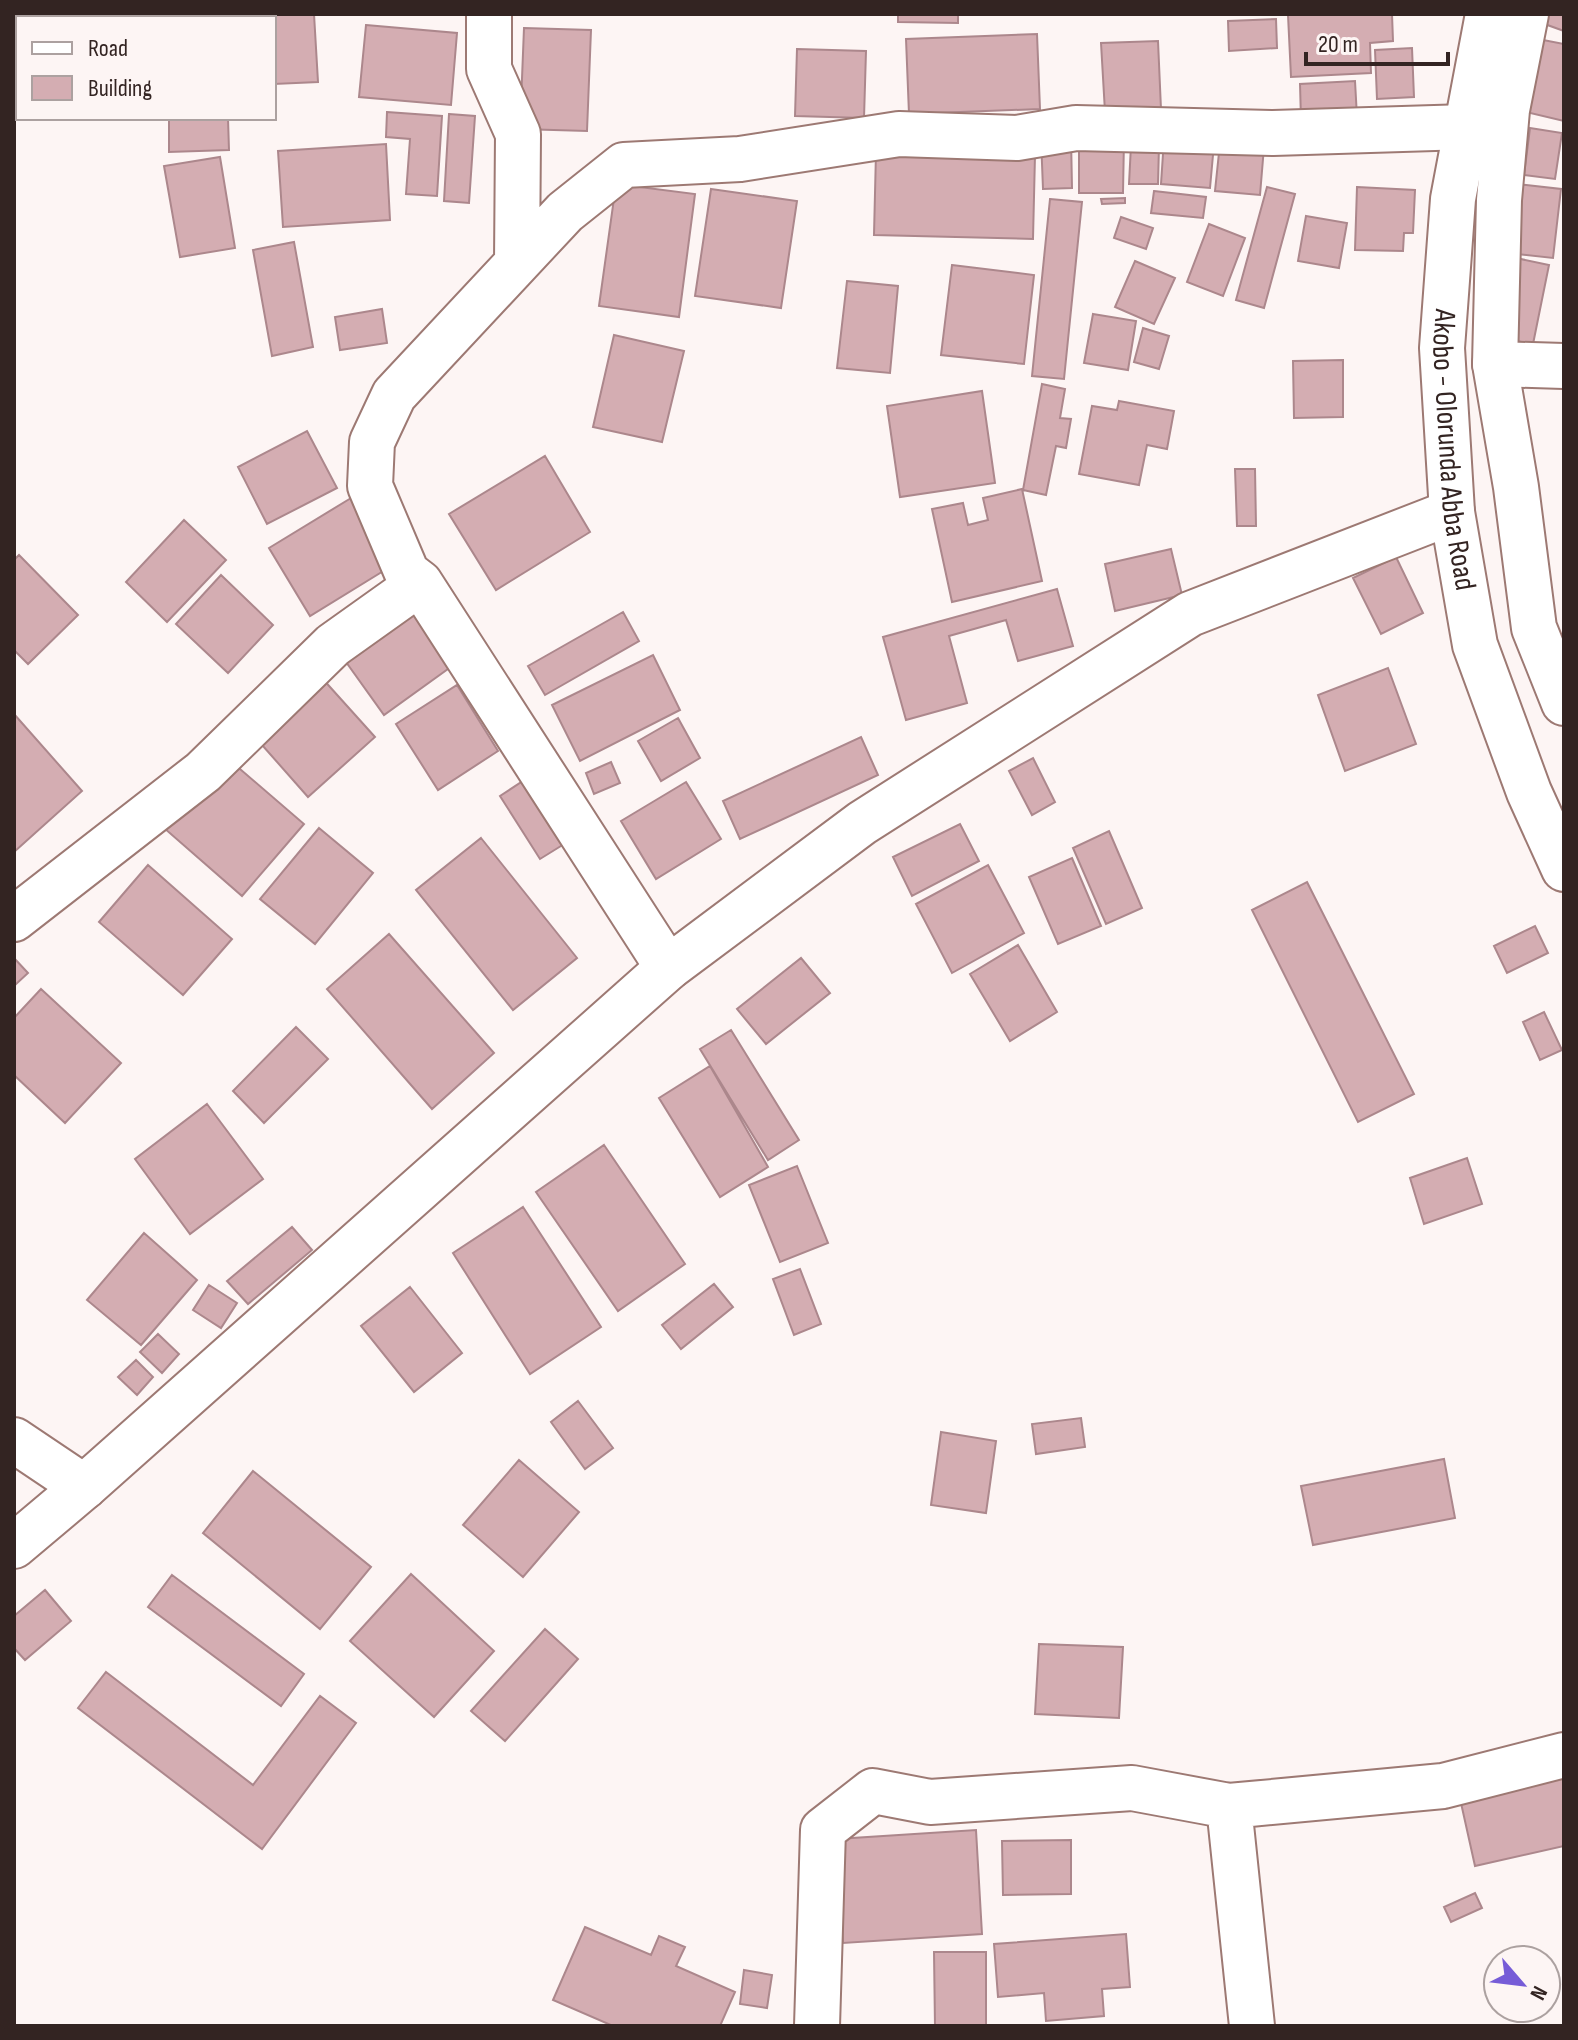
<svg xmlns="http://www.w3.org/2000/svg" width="1578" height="2040" font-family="'Sofia Sans Condensed',sans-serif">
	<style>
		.building { fill: #d4adb2; stroke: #ac878c; stroke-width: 2 }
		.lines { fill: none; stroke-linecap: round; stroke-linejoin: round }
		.minor-casing { stroke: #9d7973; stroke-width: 48 }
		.tertiary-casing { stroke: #9d7973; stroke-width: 48 }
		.secondary-casing { stroke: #9d7973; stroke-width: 48 }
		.minor { stroke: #fff; stroke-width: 44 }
		.tertiary { stroke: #fff; stroke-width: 44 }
		.secondary { stroke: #fff; stroke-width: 44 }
		.labels { text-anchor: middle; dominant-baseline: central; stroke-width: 6; stroke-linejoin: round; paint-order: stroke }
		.street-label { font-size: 30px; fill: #332422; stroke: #fdf5f4 }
	</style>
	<rect width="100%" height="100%" fill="#fdf5f4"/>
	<path class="building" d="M17,14H167V18H18V89H15Z
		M236,14H314L318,82L274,84V18H236Z
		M898,14H958V23L898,22Z
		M1392,14L1393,41L1370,43L1371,73L1291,77L1288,15Z
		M1529,14H1564V31L1528,18Z
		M1276,19L1277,48L1229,51L1228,21Z
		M366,25L457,33L451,105L359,97Z
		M524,28L591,30L587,131L520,129Z
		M1037,34L1040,109L909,114L906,39Z
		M1538,39L1564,44V121L1522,111Z
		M1158,41L1161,109L1105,112L1101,43Z
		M1412,48L1414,97L1377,99L1375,50Z
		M797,49L866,51L864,118L795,116Z
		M1355,81L1357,117L1301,120L1300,84Z
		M387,112L442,116L437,196L406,194L410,139L386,137Z
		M449,114L475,116L469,203L444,201Z
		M169,118H228L229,150L169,152Z
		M1530,128L1562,133L1555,179L1524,175Z
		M1071,137L1072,188L1043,189L1041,138Z
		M1079,139H1124L1123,193H1079Z
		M1164,139L1214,144L1210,188L1161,184Z
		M1220,143L1264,147L1260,195L1215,191Z
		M386,144L390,220L283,227L278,151Z
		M1131,145L1159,146L1158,184H1129Z
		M876,152L1035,155L1033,239L874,235Z
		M220,157L235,248L180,257L164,166Z
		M616,184L695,194L679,317L599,306Z
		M1517,184L1561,189L1553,258L1508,253Z
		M1267,187L1295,194L1264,308L1236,300Z
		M1357,187L1415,190L1413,233H1404L1403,251L1355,250Z
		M711,189L797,201L781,308L695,296Z
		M1154,191L1206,197L1203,218L1151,213Z
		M1125,198V203L1102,204L1101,199Z
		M1050,199L1082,202L1064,379L1032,376Z
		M1306,216L1347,223L1339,268L1298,261Z
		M1121,217L1153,228L1146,249L1114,238Z
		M1209,224L1245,238L1223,296L1187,282Z
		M294,242L313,347L272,356L253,250Z
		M1516,258L1549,265L1533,344L1499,338Z
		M1135,261L1175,278L1154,324L1115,307Z
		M952,265L1034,275L1024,364L941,355Z
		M847,281L898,286L890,373L837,368Z
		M382,309L387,343L340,350L335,317Z
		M1093,314L1136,321L1128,370L1084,363Z
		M1143,328L1169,336L1159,369L1134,362Z
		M614,335L684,351L662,442L593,427Z
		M1343,360V417L1294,418L1293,361Z
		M1042,384L1065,389L1060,418L1071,419L1066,448L1056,446L1046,495L1023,490Z
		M982,391L995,483L900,497L887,406Z
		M1119,401L1174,411L1167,449L1147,445L1139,485L1079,474L1092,406L1117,410Z
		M307,431L337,488L267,524L238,467Z
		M545,456L590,532L496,590L449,514Z
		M1235,469H1255L1256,526H1237Z
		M1022,489L1042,581L952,602L932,509L963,503L968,525L988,520L983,498Z
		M356,495L398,562L310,616L269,548Z
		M184,520L226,560L167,622L126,582Z
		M1171,549L1182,595L1115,611L1105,564Z
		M19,555L78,615L28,664L14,650V560Z
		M1396,557L1423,613L1381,634L1353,578Z
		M221,575L273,625L228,673L176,624Z
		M1057,589L1073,646L1018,661L1006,620L949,636L967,703L906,720L883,637Z
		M416,601L459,661L384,715L341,655Z
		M623,612L639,641L545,695L528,666Z
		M653,655L680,710L580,761L552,705Z
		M1388,668L1416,744L1345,771L1318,695Z
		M321,677L375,737L308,797L255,737Z
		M457,685L498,751L438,790L396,724Z
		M14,714L82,791L14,852Z
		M678,718L700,758L661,781L638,741Z
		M861,737L878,775L740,839L723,801Z
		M226,757L304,824L242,896L164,828Z
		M1033,758L1055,802L1032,815L1009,771Z
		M611,762L620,783L594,794L586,773Z
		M529,777L569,841L540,859L500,796Z
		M686,782L721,839L656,879L621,821Z
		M960,824L979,861L912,896L893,857Z
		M319,828L373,873L315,944L260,899Z
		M1109,831L1142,908L1106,924L1073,848Z
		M481,838L577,958L513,1010L416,890Z
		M1072,858L1101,926L1058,944L1029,877Z
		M148,865L232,939L183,995L99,922Z
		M988,865L1024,933L952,973L916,904Z
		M1307,882L1414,1094L1358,1122L1252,910Z
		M1535,926L1548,953L1507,973L1494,946Z
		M389,934L494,1053L432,1109L327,989Z
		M1018,945L1057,1012L1010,1041L970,974Z
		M14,958L28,973L14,986Z
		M801,958L830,993L766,1044L737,1009Z
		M41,989L121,1063L65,1123L14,1075V1018Z
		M1544,1012L1562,1050L1540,1060L1523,1022Z
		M296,1027L328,1059L264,1123L233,1091Z
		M731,1030L799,1140L768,1160L700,1049Z
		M710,1066L768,1167L720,1197L659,1098Z
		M207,1104L263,1179L190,1234L135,1159Z
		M604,1145L685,1264L618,1311L536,1192Z
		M1467,1158L1482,1204L1424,1224L1410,1178Z
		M797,1166L828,1243L780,1262L749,1185Z
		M523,1207L601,1327L530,1374L453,1253Z
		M292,1227L312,1250L248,1304L227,1281Z
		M144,1233L197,1280L141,1345L87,1300Z
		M800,1269L821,1324L794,1335L773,1279Z
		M714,1284L733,1307L681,1349L662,1325Z
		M209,1285L237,1303L221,1328L193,1310Z
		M410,1287L462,1353L414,1392L361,1326Z
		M158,1334L179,1354L162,1373L140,1352Z
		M136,1360L153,1377L137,1395L118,1377Z
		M578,1401L613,1448L585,1469L551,1422Z
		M1081,1418L1085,1447L1036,1454L1032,1424Z
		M941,1432L996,1441L986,1513L931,1505Z
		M1444,1459L1455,1518L1313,1545L1301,1486Z
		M519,1460L579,1512L523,1577L463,1525Z
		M253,1471L371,1567L320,1629L203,1533Z
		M411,1574L494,1651L434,1717L350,1641Z
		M172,1575L304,1674L281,1706L148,1607Z
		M45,1590L71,1621L25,1660L14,1648V1616Z
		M545,1629L578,1659L505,1741L471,1711Z
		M1039,1644L1123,1647L1119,1718L1035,1714Z
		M106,1672L253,1785L320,1696L356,1723L262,1849L78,1708Z
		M1564,1770V1846L1475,1866L1459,1794Z
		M976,1830L982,1934L843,1943L837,1839Z
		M1071,1840V1894L1003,1895L1002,1841Z
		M1475,1893L1482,1908L1451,1922L1444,1907Z
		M585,1927L651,1955L659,1936L685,1947L676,1966L735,1992L720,2026H613L553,2000Z
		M1126,1934L1130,1987L1102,1989L1104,2016L1046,2021L1044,1993L998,1997L994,1944Z
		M934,1952H986V2026H935Z
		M744,1970L772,1975L767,2008L740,2004Z"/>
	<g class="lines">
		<g class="minor-casing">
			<path id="minor" d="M489,14V69L518,134L517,263
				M1495,364L1564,366
				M14,919L203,772L333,645L420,583
				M668,968L420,583L407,573L370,486L372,442L394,395L565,212L624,165L740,159L899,134L1017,138L1076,128L1273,133L1467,127
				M14,1440L84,1487
				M1229,1806L1252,2026
				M817,2026L823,1830L873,1791L930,1802L1132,1788L1229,1806L1443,1786L1564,1755"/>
		</g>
		<g class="tertiary-casing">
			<path id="tertiary" d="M14,1546L84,1487L668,968L862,823L1190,614L1452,512"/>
		</g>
		<g class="secondary-casing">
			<g id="secondary">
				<path id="s1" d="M1488,14L1453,199L1442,348L1452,512L1475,645L1529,792L1564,869"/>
				<path d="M1526,14L1507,110L1499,200L1495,364L1516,487L1534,628L1564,703"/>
			</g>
		</g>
		<use href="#minor" class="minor"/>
		<use href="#tertiary" class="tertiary"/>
		<use href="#secondary" class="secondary"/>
	</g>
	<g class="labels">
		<g class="street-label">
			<text stroke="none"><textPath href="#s1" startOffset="440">Akobo - Olorunda Abba Road</textPath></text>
		</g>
	</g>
	<rect width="1578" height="2040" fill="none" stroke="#332422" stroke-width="32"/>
	<rect x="16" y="16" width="260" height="104" fill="#fdf5f4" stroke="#aca1a0" stroke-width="2"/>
	<rect x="32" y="42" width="40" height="12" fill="#ffffff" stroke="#aca1a0" stroke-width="2"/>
	<text x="88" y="56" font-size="24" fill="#332422">Road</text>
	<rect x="32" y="76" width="40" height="24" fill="#d4adb2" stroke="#aca1a0" stroke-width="2"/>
	<text x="88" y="96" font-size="24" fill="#332422">Building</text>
	<g transform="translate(1522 1984) rotate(118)"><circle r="38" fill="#fdf5f4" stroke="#aca1a0" stroke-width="2"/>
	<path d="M0-6L14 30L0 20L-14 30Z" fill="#765cd7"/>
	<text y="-12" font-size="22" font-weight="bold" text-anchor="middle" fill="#332422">N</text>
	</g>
	<path d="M1306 52v12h142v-12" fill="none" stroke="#332422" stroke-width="4"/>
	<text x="1318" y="52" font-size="24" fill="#332422" stroke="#fdf5f4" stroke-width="6" paint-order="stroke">20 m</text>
</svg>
